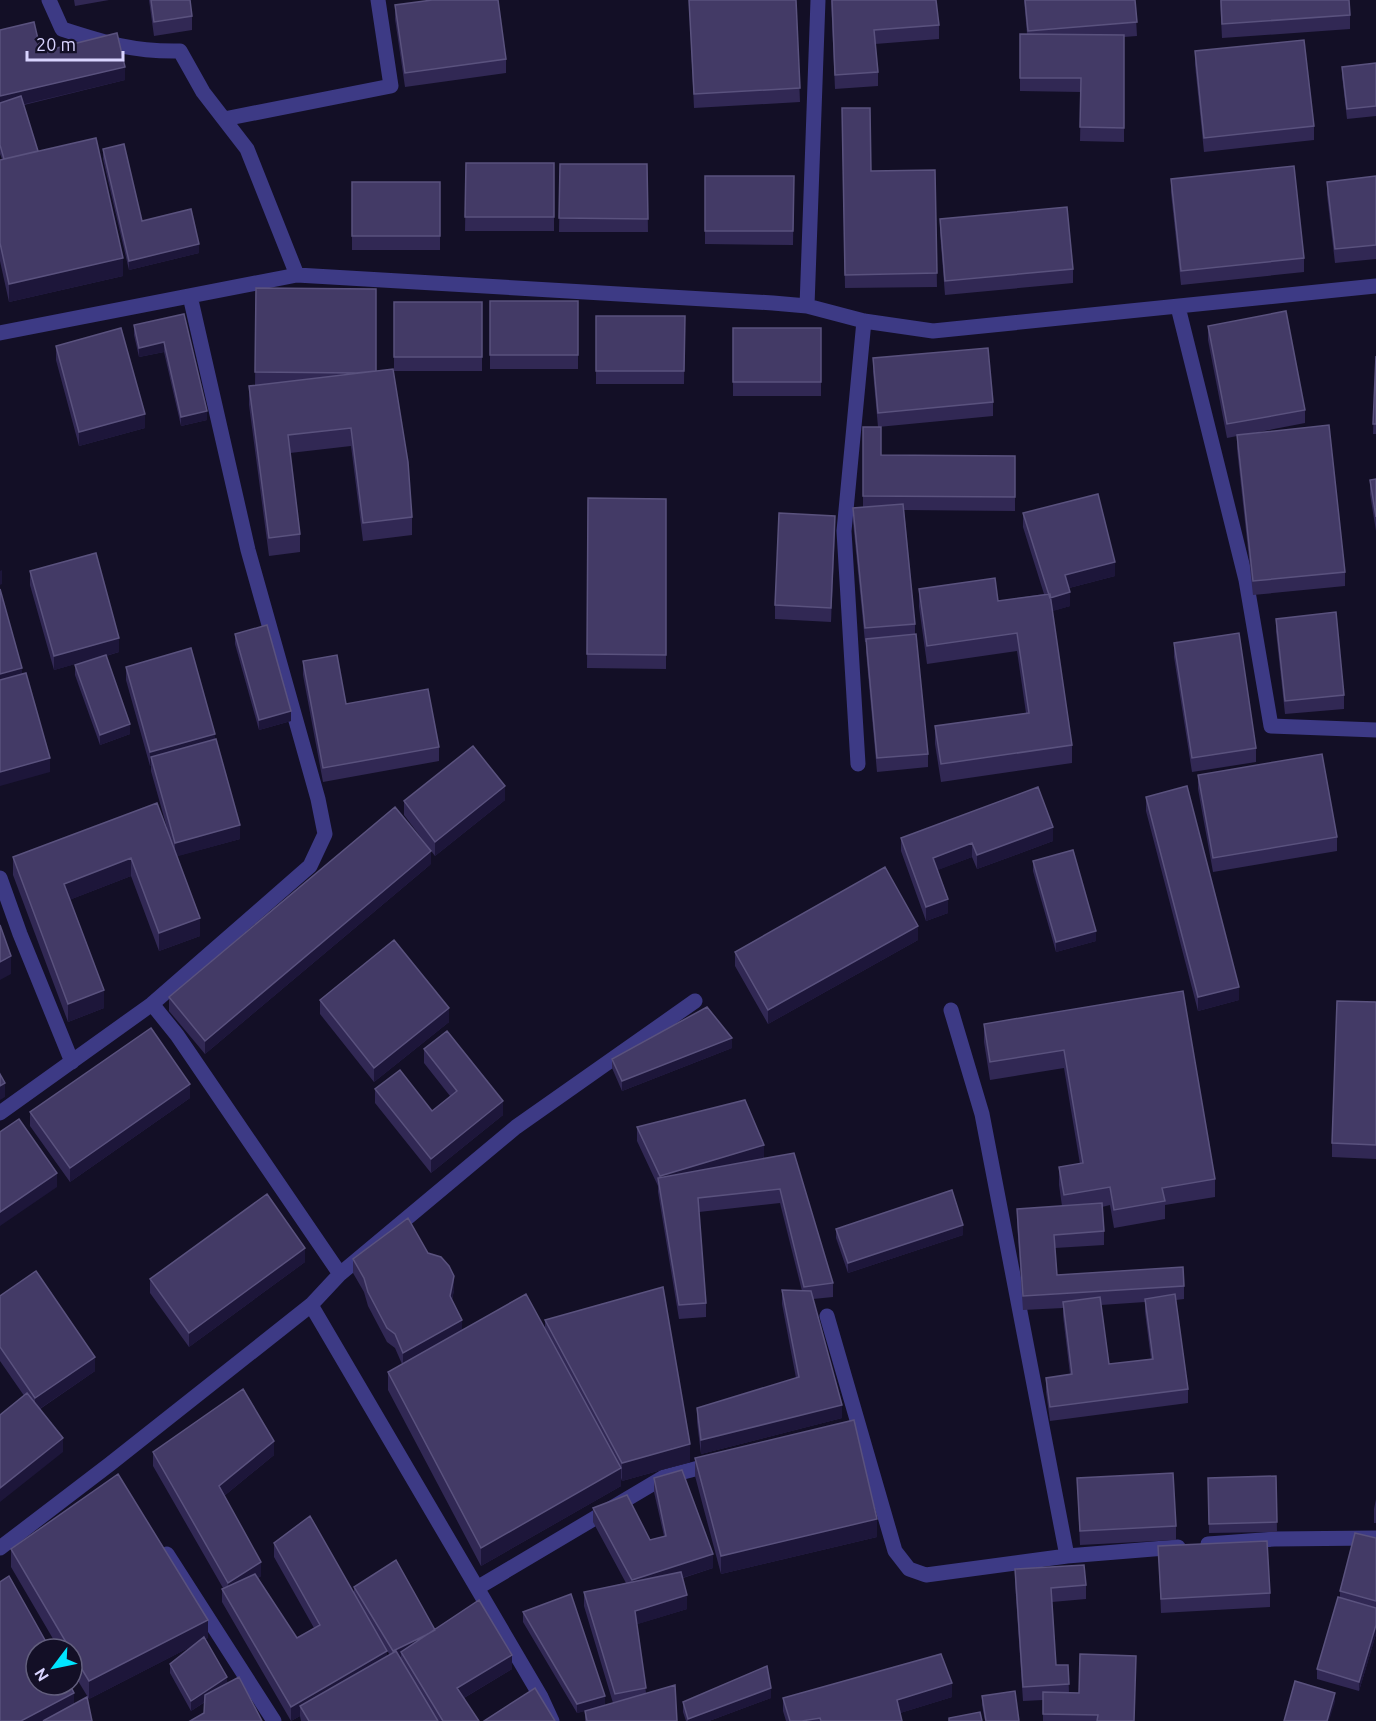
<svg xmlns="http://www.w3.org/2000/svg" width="1376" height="1721" font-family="Ubuntu,sans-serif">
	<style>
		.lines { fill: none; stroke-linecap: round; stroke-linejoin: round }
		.minor { stroke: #3d3a85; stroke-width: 15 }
		.wall { fill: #312854; fill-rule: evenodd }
		.shaded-wall { fill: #1d163a }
		.building { fill: #433a66; stroke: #5a527e; stroke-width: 1.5 }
	</style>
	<rect width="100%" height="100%" fill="#130f26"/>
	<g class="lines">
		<path class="minor" d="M49,0L62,29C105,43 134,52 180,51L203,92L247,149L297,275
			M224,119L391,86L378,0
			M807,306L818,0
			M1178,307L1246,580L1271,726L1376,730
			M0,333L297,275L773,303L807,306L864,321L933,331L1376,286
			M858,764L844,531L864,321
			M0,878L20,934L72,1062
			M152,1004L310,866L325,834L318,799L248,550L190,296
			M951,1010L982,1114L1067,1556L1178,1547
			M0,1113L152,1004L177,1035L340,1274
			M311,1305L541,1697L552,1721
			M827,1316L895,1551L909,1569L926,1575L1067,1556
			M1208,1544L1274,1539L1376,1538
			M0,1548L110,1464L311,1305L340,1274L516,1127L695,1001
			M167,1554L274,1721
			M477,1588L664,1477L714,1464"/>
	</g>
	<path class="wall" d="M74,0H109L75,6Z
		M149,0H190L192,16V30L154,36Z
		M689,0H796L800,102L694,108Z
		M831,0L939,25V39L875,44L878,72V86L835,89Z
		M1024,0H1135L1137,36L1124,37V142L1080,141L1081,92L1020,91V34H1027Z
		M1220,0L1350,15V29L1222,38Z
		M395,5L506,59V73L405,87L395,19Z
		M0,30L41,52L125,80L24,105L38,151L123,276L9,302L0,261V160L2,159L0,154Z
		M1195,51L1314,126V140L1204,152L1195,65Z
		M1376,63V116L1347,119L1342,76V67Z
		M842,108L871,171L935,170L937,287L845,288Z
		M103,149L142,221L199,253L129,270L103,159Z
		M466,163H554V231H465Z
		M560,164H647L648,232H559Z
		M705,176H794L793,245L705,244Z
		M1376,176V259L1335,263L1327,195V182Z
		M1171,179L1304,258V272L1181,285L1171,193Z
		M352,182H440V250H352Z
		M940,219L1073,269V283L945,295L940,233Z
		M256,288L376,371L412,517V535L363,541L351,446L290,453L300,534V552L269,556L249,405V386H255Z
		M490,301H578V369H490Z
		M394,302H482V371H394Z
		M184,314L207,420L181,426L164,352L139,357L134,335V325Z
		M596,316H685L684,384H596Z
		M1208,326L1305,410V423L1254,433L1345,572V586L1253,595L1237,449V436L1227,438L1208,340Z
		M733,328H821V396H733Z
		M56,346L145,428L79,446L56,360Z
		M1376,356V434H1373Z
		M873,358L993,402V416L878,427L873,372Z
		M863,427L881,455L1015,456V511L904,510L915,624V634L928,754V767L877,772L866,652V642H865L853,522V508H863Z
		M1376,479V531L1370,494V480Z
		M588,498L666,499V669L587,668Z
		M1023,513L1115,576L1069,588L1070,606L1052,611L1072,745V763L941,782L935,744V726L1026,713L1017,651L927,664L919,607V589L998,601L1044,594L1023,527Z
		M835,530L831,622L775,619V605Z
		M30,571L119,652L106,656L130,734L100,745L75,675V665L92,659L54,670L30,585Z
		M1276,619L1344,695V709L1285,714L1276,632Z
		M235,634L291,721L259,730L235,644Z
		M1174,643L1256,748V762L1192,772L1174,657Z
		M303,661L346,704L439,747V761L323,782L303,675Z
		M126,667L215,739L240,839L177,856L200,936L159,951L131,876L69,900L104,1008L68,1022L13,875V857L167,828L151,771V765L150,766L126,680Z
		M1198,775L1337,837V851L1213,872L1198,789Z
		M1146,797L1239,1000L1198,1011L1146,811Z
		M505,800L435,856L404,815V801Z
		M901,838L1053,841L977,869L972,857L937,870L948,913L926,921L901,851Z
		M1033,861L1096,941L1056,952L1033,871Z
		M431,864L205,1054L169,1011V997Z
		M918,940L768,1024L735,966V952Z
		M1183,991L1215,1179V1197L1165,1205V1219L1114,1228L1110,1205L1102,1207L1104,1231V1245L1055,1248L1057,1275L1184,1286V1299L1176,1300L1188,1389V1403L1050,1421L1046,1392V1378L1070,1374L1063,1316V1308L1023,1310L1017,1223V1209L1062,1206L1059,1185V1167L1080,1164L1064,1068L990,1080L984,1042V1024ZM1145,1302V1312L1151,1359L1109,1364L1101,1305Z
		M320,1000L449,1022L374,1082L320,1014Z
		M1376,1002V1159L1332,1157V1143Z
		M732,1048L622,1091L612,1068V1059Z
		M424,1049L503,1115L431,1173L375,1103V1089L432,1111L450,1096L424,1063Z
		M190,1098L70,1182L30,1126V1112Z
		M637,1127L764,1158L833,1283V1297L813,1299L842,1418L701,1454L697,1422V1408L796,1378L782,1304V1290L802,1291L780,1203L699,1212L706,1303V1317L679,1319L658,1192V1186L637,1141Z
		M836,1229L963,1235L848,1273L836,1238Z
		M353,1259L454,1290L452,1300L462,1330H545V1320L690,1462L622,1481L621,1478V1486L481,1566L388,1390V1372L402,1364L395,1348L387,1342L368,1306L364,1292L353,1273Z
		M305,1262L189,1347L150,1293V1279Z
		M0,1296L95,1371L40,1409L63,1452L0,1361Z
		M153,1452L274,1455L224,1496L261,1576L258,1578L297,1638L314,1628L274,1557V1543L354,1592V1587L512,1669L464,1698L479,1721H301L300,1716L291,1721L222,1602V1589L223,1588L153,1466ZM385,1648L390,1655L387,1656Z
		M695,1458L877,1537L721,1574L695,1476Z
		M1276,1476L1277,1532L1209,1533L1208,1478Z
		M654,1478L713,1568L683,1578L687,1609L637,1624L646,1693L677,1721H585V1711L599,1707L577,1713L523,1622V1612L605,1706L613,1703L584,1606V1592L626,1583L593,1522V1508L650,1540L664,1536L654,1492Z
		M1077,1478L1176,1526V1540L1080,1545Z
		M1376,1499V1523H1374V1509Z
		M1376,1538V1634L1359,1691L1317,1679V1669L1340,1597V1591Z
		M1158,1546L1270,1593V1607L1161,1613Z
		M11,1549L208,1638L205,1639L227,1683L204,1713L205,1702L191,1711L170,1673V1664L196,1644L89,1699L72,1671V1649H59L11,1567Z
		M1015,1569L1086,1585V1599L1052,1602L1056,1665H1068L1069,1693L1135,1721H1043V1700L1023,1701L1015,1583Z
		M982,1696L1019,1721H985L982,1705Z
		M952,1697L900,1713L902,1721H786L783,1711V1698Z
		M771,1698L709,1721H686L683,1712V1702Z"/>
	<path class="shaded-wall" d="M125,67V80L0,110V96Z
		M199,244V253L129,270V261Z
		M123,258V276L9,302V284Z
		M164,342V352L139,357V348Z
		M207,411V420L181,426V417Z
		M145,414V428L79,446V432Z
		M835,516V530L831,622V608Z
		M1115,562V576L1065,589V575Z
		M2,570V584L0,585V571Z
		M1070,592V606L1050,612V598Z
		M119,638V652L54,670V656Z
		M22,668V682L0,688V674Z
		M291,711V721L259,730V720Z
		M130,724V734L100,745V735Z
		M215,734V748L151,757V765L150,766V752Z
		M50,758V772L0,786V772Z
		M505,786V800L435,856V842Z
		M240,825V839L175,857V843Z
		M1053,827V841L977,869V855Z
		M972,843V857L933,872V858Z
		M431,851V864L205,1054V1041Z
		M131,858V876L64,902V884Z
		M948,899V913L926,921V907Z
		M200,918V936L159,951V933Z
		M918,926V940L768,1024V1010Z
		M1096,931V941L1056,952V942Z
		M11,956V974L0,980V962Z
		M1239,987V1000L1198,1011V997Z
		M104,990V1008L68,1022V1004Z
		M449,1008V1022L374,1082V1068Z
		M732,1038V1048L622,1091V1081Z
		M5,1083V1097L0,1100V1086Z
		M190,1084V1098L70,1182V1168Z
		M503,1101V1115L431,1173V1159Z
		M764,1145V1159L660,1190V1176Z
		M57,1173V1187L0,1226V1212Z
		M963,1225V1235L848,1273V1263Z
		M305,1248V1262L189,1347V1333Z
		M454,1276V1290L450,1310V1296Z
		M462,1320V1334L403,1367V1353Z
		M95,1357V1371L35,1412V1398Z
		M842,1405V1418L701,1454V1440Z
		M63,1438V1452L0,1502V1488Z
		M274,1441V1455L219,1500V1486Z
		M690,1444V1462L622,1481V1463Z
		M621,1468V1486L481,1566V1548Z
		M877,1519V1537L721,1574V1556Z
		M713,1554V1568L632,1594V1580Z
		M261,1562V1576L228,1597V1583Z
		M687,1595V1609L635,1625V1611Z
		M208,1620V1638L89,1699V1681Z
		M1376,1625V1634L1359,1691V1682Z
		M435,1631L401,1652V1657L393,1660V1651Z
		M387,1651V1665L300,1706V1716L291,1721V1707Z
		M512,1655V1669L457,1702V1688Z
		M227,1677V1687L191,1711V1701Z
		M952,1683V1697L897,1714V1700Z
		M771,1688V1698L709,1721H688V1719Z
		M74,1693V1711L55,1721H21Z
		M1335,1693V1702L1329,1721H1327Z
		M605,1696V1706L577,1713V1704Z"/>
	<path class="building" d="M151,0H190L192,16L154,22Z
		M432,0H498L506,59L405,73L395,5Z
		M689,0H796L800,88L694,94Z
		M832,0H936L939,25L874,30L878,72L835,75Z
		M1025,0H1135L1137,22L1028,31Z
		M1221,0H1349L1350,15L1222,24Z
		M34,22L41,52L117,33L125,67L0,96V30Z
		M1020,34L1124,35V128L1080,127L1081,78H1020Z
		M1304,40L1314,126L1204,138L1195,51Z
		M1376,63V106L1347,109L1342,67Z
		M21,96L38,151L4,159L0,145V103Z
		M842,108H870L871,171L935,170L937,273L845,275Z
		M96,138L123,258L9,284L0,243V160Z
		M124,144L142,221L191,209L199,244L129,261L103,149Z
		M466,163H554V217H465Z
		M560,164H647L648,219L559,218Z
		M1294,166L1304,258L1181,271L1171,179Z
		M705,176H794L793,231H705Z
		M1376,176V245L1335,249L1327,182Z
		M352,182H440V236H352Z
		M1067,207L1073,269L945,281L940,219Z
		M256,288L376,289V371L356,373L255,372Z
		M490,301H578V355H490Z
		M394,302H482V357H394Z
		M1286,311L1305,410L1227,424L1208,326Z
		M184,314L207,411L181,417L164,342L139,348L134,325Z
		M596,316H685L684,371H596Z
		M121,328L145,414L79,432L56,346Z
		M733,328H821V382H733Z
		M988,348L993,402L878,413L873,358Z
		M1376,356V424H1373Z
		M393,369L408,462L412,517L363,523L351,428L288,435L300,534L269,538L249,386Z
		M1329,425L1345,572L1253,581L1237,435Z
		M863,427H881V455L1015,456V497L863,496Z
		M1376,479V517L1370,480Z
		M1098,494L1115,562L1065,575L1070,592L1050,598L1023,513Z
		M588,498L666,499V655L587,654Z
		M903,504L915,624L865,628L853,508Z
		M779,513L835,516L831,608L775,605Z
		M96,553L119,638L54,656L30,571Z
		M995,578L998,601L1050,594L1072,745L941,764L935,726L1029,713L1017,633L927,646L919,589Z
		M0,589L22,668L0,674Z
		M1336,612L1344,695L1285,701L1276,619Z
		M267,625L291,711L259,720L235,634Z
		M1239,633L1256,748L1192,758L1174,643Z
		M916,634L928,754L877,758L866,639Z
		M191,648L215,734L150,752L126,667Z
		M106,655L130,724L100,735L75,665Z
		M337,655L346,704L428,689L439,747L323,768L303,661Z
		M26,673L50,758L0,772V680Z
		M216,739L240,825L175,843L151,757Z
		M473,746L505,786L435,842L404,801Z
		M1322,754L1337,837L1213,858L1198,775Z
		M1187,786L1239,987L1198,997L1146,797Z
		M1038,787L1053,827L977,855L972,843L933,858L948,899L926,907L901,838Z
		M157,803L200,918L159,933L131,858L64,884L104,990L68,1004L13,857Z
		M395,807L431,851L205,1041L169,997Z
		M1073,850L1096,931L1056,942L1033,861Z
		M885,867L918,926L768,1010L735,952Z
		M0,925L11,956L0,962Z
		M394,940L449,1008L374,1068L320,1000Z
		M1183,991L1215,1179L1162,1188L1165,1201L1114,1210L1110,1187L1064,1195L1059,1167L1083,1163L1064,1050L990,1062L984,1024Z
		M1337,1001L1376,1002V1145L1332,1143Z
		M707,1007L732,1038L622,1081L612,1059Z
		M151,1028L190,1084L70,1168L30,1112Z
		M447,1031L503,1101L431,1159L375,1089L400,1070L432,1111L457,1091L424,1049Z
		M0,1074L5,1083L0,1086Z
		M745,1100L764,1145L660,1176L637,1127Z
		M19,1119L57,1173L0,1212V1132Z
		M794,1153L833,1283L804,1287L780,1189L698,1198L706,1303L679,1305L658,1178Z
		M952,1190L963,1225L848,1263L836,1229Z
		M267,1194L305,1248L189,1333L150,1279Z
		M1102,1203L1104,1231L1054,1235L1057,1275L1183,1267L1184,1286L1023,1296L1017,1209Z
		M408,1218L428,1253L441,1257L449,1266L454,1276L450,1296L462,1320L403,1353L395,1334L387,1328L368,1292L364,1278L353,1259Z
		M36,1271L95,1357L35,1398L0,1347V1296Z
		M663,1287L690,1444L622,1463L545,1320Z
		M782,1290L811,1291L842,1405L701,1440L697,1408L799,1377Z
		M526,1294L621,1468L481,1548L388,1372Z
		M1175,1294L1188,1389L1050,1407L1046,1378L1072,1374L1063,1302L1100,1297L1109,1364L1153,1359L1145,1299Z
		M243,1389L274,1441L219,1486L261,1562L228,1583L153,1452Z
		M27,1393L63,1438L0,1488V1415Z
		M854,1420L877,1519L721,1556L695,1458Z
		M682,1470L713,1554L632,1580L593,1508L627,1495L650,1540L666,1536L654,1478Z
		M1173,1473L1176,1526L1080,1531L1077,1478Z
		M118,1474L208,1620L89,1681L72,1653V1649H70L11,1549Z
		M1276,1476L1277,1522L1209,1524L1208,1478Z
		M310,1516L387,1651L291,1707L222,1589L255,1574L297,1638L320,1625L274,1543Z
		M1355,1533L1376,1538V1601L1340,1591Z
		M1267,1541L1270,1593L1161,1599L1158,1546Z
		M396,1560L435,1630L426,1635L393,1651L354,1587Z
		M1084,1565L1086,1585L1051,1588L1056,1665H1068L1069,1684L1023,1687L1015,1569Z
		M681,1572L687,1595L635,1611L646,1688L615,1694L584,1592Z
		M9,1576L50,1649H36V1685H70L74,1693L21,1721H0V1582Z
		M571,1594L605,1696L577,1704L523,1612Z
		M1338,1597L1376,1608V1625L1359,1682L1317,1669Z
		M479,1600L512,1655L457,1688L479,1721H443L401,1652Z
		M204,1637L227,1677L191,1701L170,1664Z
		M396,1651L438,1721H309L300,1706Z
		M941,1654L952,1683L897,1700L902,1721H821L820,1718L802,1721H790L783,1698Z
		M1080,1654L1136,1656L1134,1721H1097L1098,1715L1043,1714V1692L1079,1693Z
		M767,1666L771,1688L688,1719L683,1702Z
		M239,1677L262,1721H190L204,1713L205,1695Z
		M1295,1681L1335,1693L1327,1721H1284Z
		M675,1685L677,1721H587L585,1711Z
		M535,1688L555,1721H484Z
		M1015,1691L1019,1721H986L982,1696Z
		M87,1697L92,1721H43Z
		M980,1712L982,1721H949V1718Z"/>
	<g transform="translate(54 1667) rotate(238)"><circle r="28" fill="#130f26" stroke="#625e7d" stroke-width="1.5"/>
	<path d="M0-4.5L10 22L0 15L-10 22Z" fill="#00e5ff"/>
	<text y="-9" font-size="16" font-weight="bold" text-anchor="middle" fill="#d9d4ff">N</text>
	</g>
	<path d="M27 51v9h96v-9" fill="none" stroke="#d9d4ff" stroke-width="3"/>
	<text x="36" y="51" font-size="18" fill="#d9d4ff" stroke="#130f26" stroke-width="4.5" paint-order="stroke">20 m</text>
</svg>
